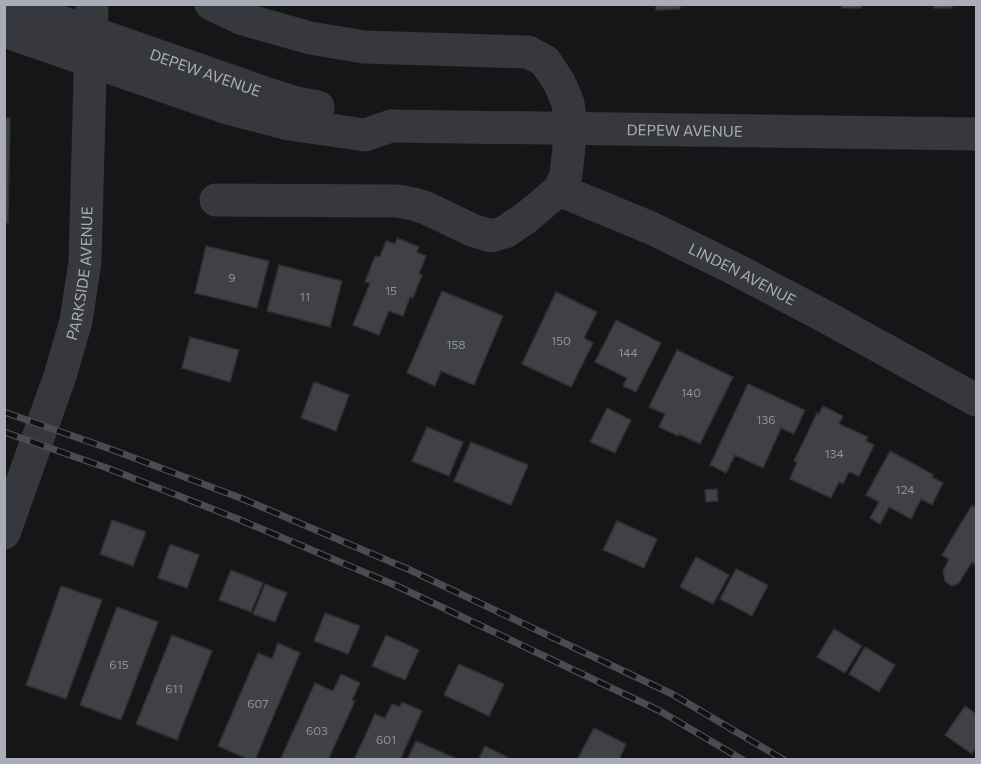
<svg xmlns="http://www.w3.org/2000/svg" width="981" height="764" font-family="Commissioner,sans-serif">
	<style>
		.building { fill: #404145; stroke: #303034; stroke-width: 1.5 }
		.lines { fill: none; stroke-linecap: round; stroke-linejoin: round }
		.minor { stroke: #37383d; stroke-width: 33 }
		.rail-casing { stroke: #4a4c52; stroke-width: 7 }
		.rail { stroke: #111113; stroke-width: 4.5; stroke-dasharray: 14; stroke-linecap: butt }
		.labels { text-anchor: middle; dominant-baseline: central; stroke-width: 4.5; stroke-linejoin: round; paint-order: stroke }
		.number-label { font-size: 12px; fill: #8e929b }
		.street-label { font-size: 15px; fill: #a8adb8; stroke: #111113 }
	</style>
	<rect width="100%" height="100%" fill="#161618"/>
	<path class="building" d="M656,4H680V9L656,10Z
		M842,4H861V8H842Z
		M934,4H952V8H934Z
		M4,118H10L8,223H4Z
		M397,238L419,247L417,252L426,256L419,274L422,275L413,298L410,297L403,316L389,311L379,335L353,325L370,283L365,282L375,256L380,257L386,241L395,244Z
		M206,246L269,261L257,308L195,293Z
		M279,265L342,281L330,327L267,311Z
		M442,291L503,316L474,385L441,371L435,386L407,373Z
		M556,292L597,312L584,338L593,343L571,387L522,364Z
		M616,320L661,343L636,392L623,386L627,378L595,362Z
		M190,337L239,350L230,382L182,368Z
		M677,350L733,377L700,444L679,434L678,436L659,427L665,414L649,407Z
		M314,382L349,395L336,431L301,418Z
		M748,384L805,410L794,434L781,428L763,468L735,455L726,473L710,465Z
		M823,406L843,416L839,424L868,437L866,441L874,445L859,476L849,472L843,484L839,482L831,498L790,479L797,462L794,461L817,413L819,414Z
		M607,408L631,420L615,453L590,442Z
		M427,427L463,442L449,476L412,461Z
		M471,442L528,465L511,505L454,481Z
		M890,451L934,475L932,477L943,483L932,505L921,499L911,519L889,507L880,524L870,518L879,502L866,495Z
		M717,489L718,501L706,502L705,490Z
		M972,505L976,508V565L972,562L959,583L952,586L945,581L943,571L949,559L942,555Z
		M112,520L146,532L133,566L100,554Z
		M617,521L657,539L644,568L603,550Z
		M170,544L199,555L187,588L158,578Z
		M696,557L729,575L713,604L680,587Z
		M736,569L768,585L752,616L720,599Z
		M231,570L263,583L251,612L219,600Z
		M265,584L287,593L275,622L253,614Z
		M61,586L102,600L66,699L26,685Z
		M117,607L158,622L121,720L80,705Z
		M325,613L360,626L348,654L314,641Z
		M834,629L862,646L845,673L817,657Z
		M172,635L212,651L177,740L136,724Z
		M386,635L419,650L405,680L372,666Z
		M278,643L300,653L255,760H250L218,746L258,653L272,659Z
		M865,647L895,665L879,692L849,674Z
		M459,664L504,684L489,716L444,695Z
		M341,674L360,683L352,700L355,701L328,760H280L315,683L333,691Z
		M402,702L422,711L400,760H354L375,714L385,718L392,704L400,707Z
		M965,706L976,714V748L972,754L945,735Z
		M594,728L626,744L619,760H577Z
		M416,741L455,758L454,760H407Z
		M485,746L513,760H478Z"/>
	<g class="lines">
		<g class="minor">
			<path id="s1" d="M9,4L271,95L296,103L318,107"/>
			<path id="s2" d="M211,4L243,19L310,38L364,47L528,52L545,61L559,82L568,103L571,128L566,175L559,190L651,228L731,267L826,317L976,400"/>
			<path id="s3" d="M4,31L224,107L289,124L365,135L391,126L976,134"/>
			<path d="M216,200L397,201L414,204L426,208L472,230L491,236L505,232L527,217L559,190"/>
			<path id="s4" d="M4,533L60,376L76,321L85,262L92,4"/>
		</g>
		<g class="rail-casing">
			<path id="rail" d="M4,412L113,450L243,499L410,570L672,694L784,760
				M4,432L107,468L238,519L397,586L660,711L743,760"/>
		</g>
		<use href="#rail" class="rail"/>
	</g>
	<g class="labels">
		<g class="number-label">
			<text x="232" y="277">9</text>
			<text x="391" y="290">15</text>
			<text x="305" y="296">11</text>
			<text x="561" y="340">150</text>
			<text x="456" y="344">158</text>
			<text x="628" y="352">144</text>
			<text x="691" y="392">140</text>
			<text x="766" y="419">136</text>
			<text x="834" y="453">134</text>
			<text x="905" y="489">124</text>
			<text x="119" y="664">615</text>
			<text x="174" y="688">611</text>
			<text x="258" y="703">607</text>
			<text x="317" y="730">603</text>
			<text x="386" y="739">601</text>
		</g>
		<g class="street-label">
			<text stroke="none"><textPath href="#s1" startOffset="208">DEPEW AVENUE</textPath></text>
			<text stroke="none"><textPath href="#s3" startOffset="698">DEPEW AVENUE</textPath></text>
			<text stroke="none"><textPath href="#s4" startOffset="272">PARKSIDE AVENUE</textPath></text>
			<text stroke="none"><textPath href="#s2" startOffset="682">LINDEN AVENUE</textPath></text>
		</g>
	</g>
	<rect width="981" height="764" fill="none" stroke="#a8adb8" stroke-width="12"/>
</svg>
